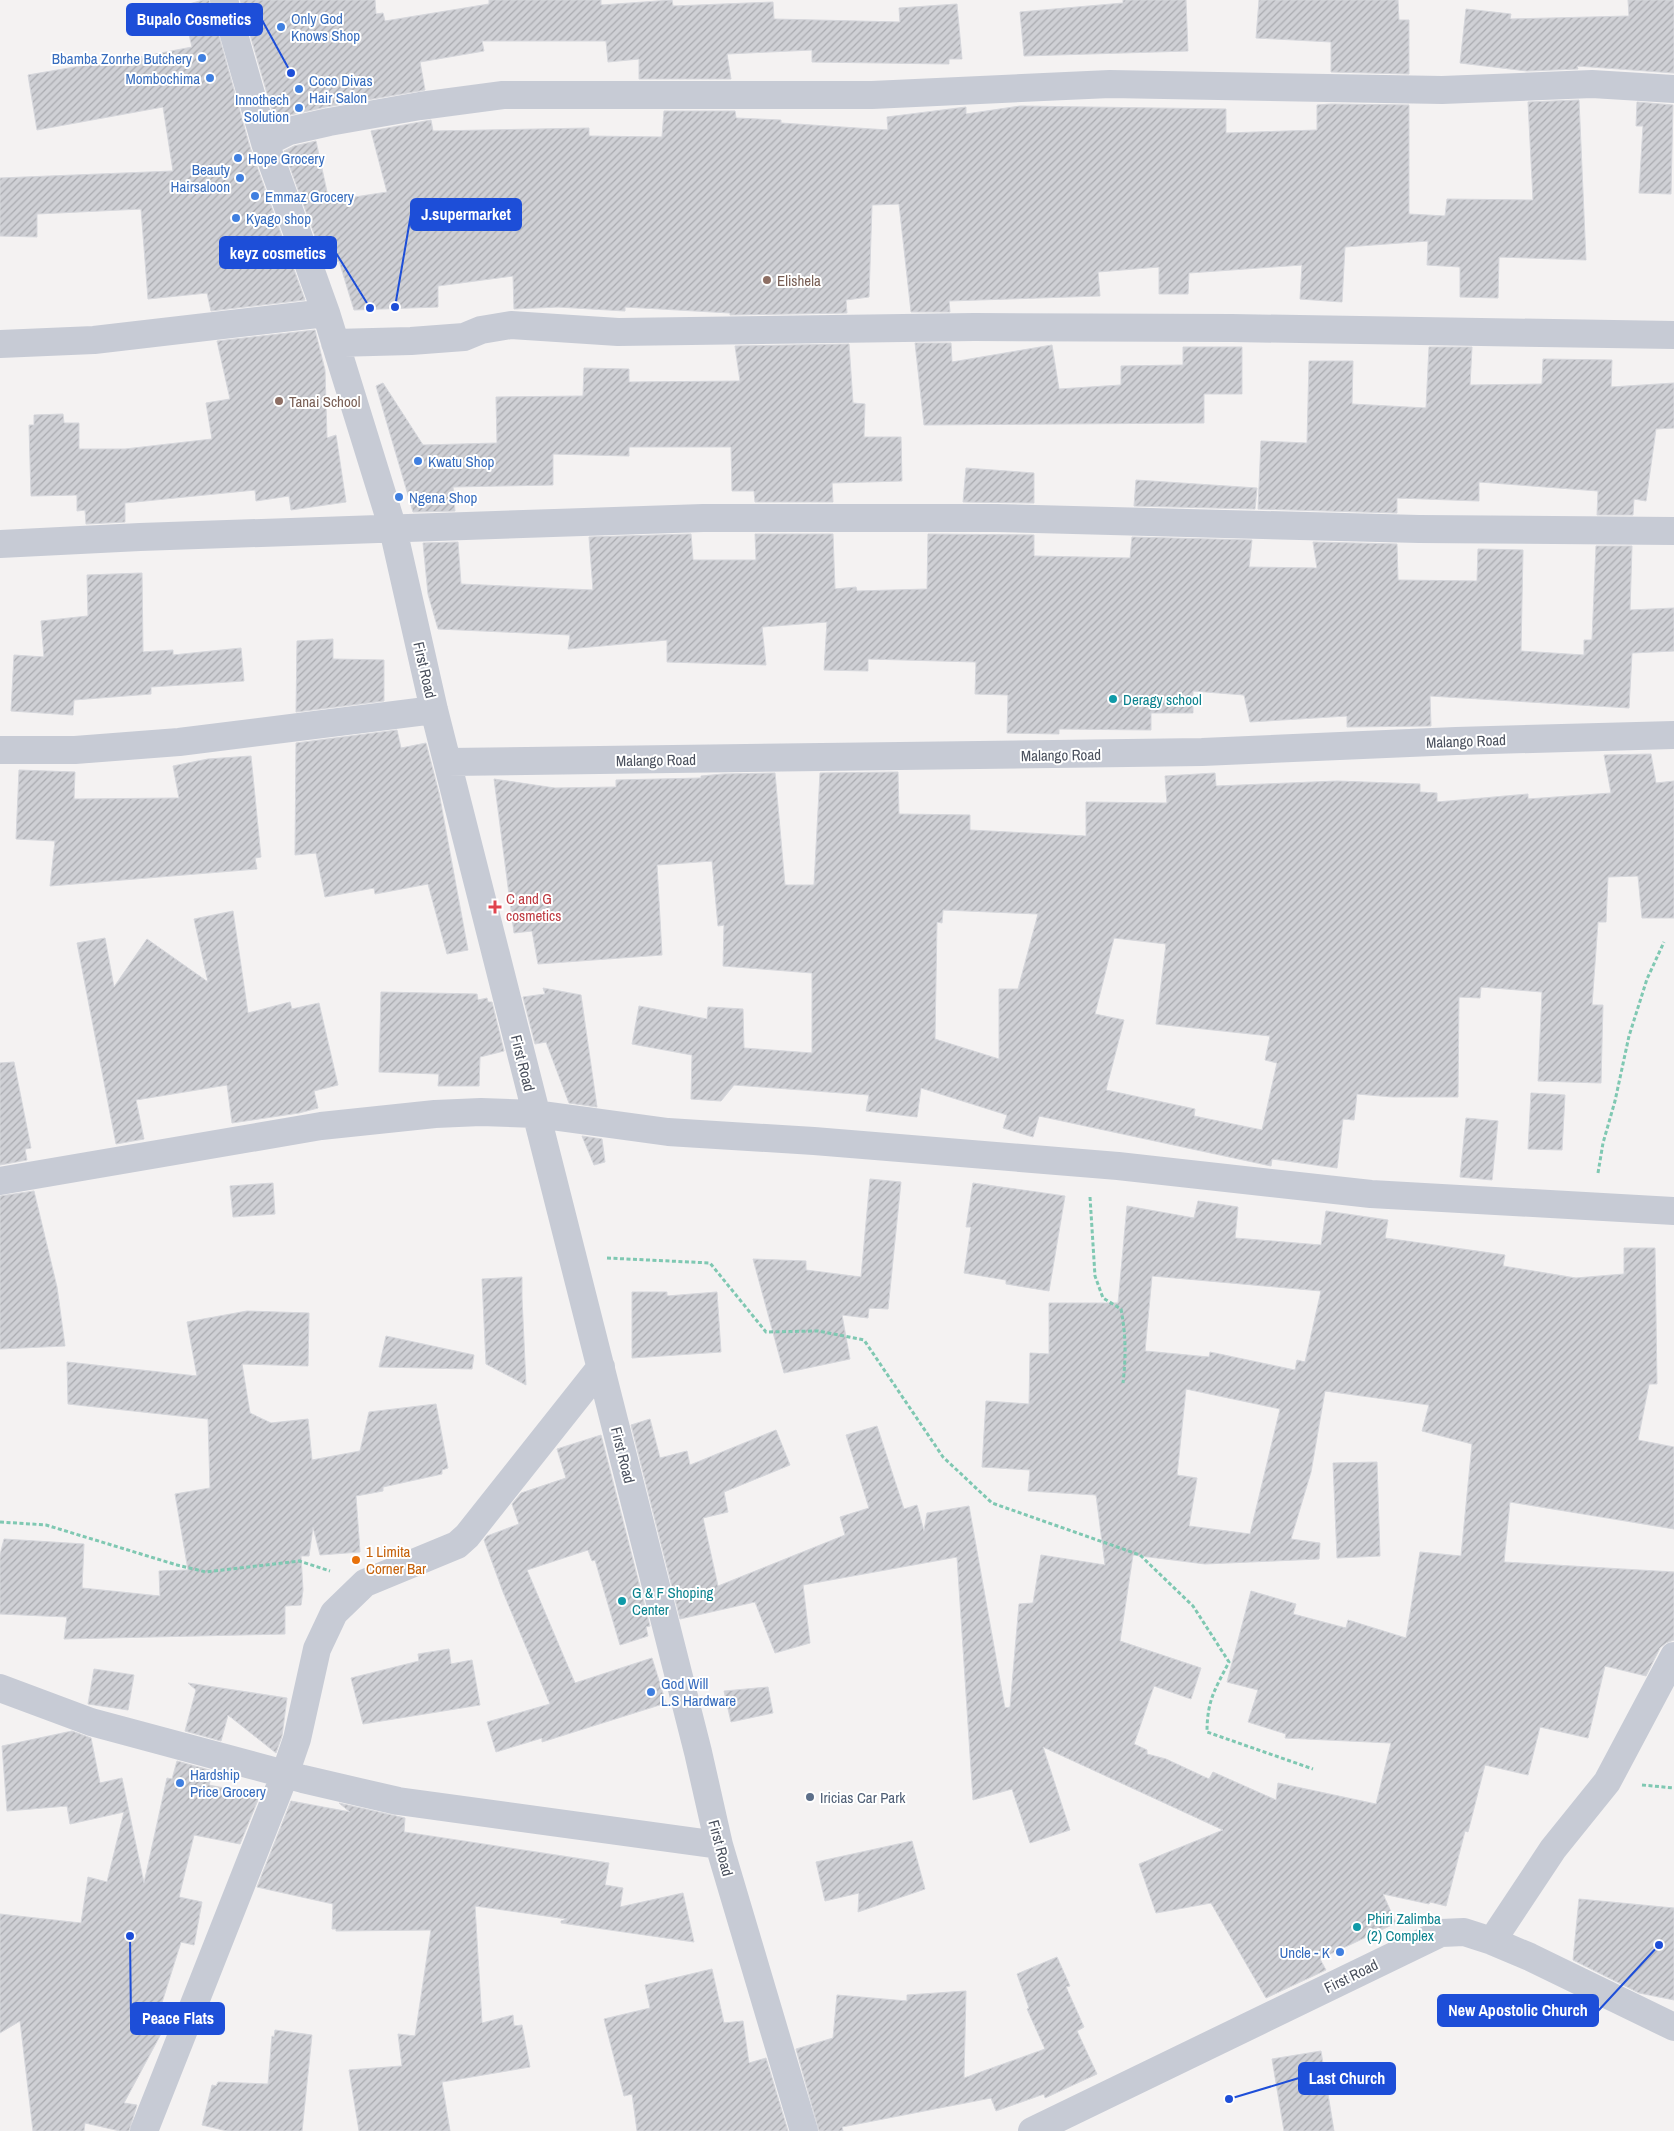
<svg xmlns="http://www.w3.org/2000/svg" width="1674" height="2131" font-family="'Archivo Narrow',sans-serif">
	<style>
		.building { fill: url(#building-hatch); stroke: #d6d7dc; fill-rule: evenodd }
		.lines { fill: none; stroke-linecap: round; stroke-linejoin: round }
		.path { stroke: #7fc8b2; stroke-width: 3; stroke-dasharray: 4 2.5; stroke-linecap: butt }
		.minor { stroke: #c7cbd5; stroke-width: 28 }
		.shop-dot { fill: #3f7fe0; stroke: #fff; stroke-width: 2 }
		.education-dot { fill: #8d6e63; stroke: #fff; stroke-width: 2 }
		.culture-dot { fill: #0f9aa8; stroke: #fff; stroke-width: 2 }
		.health-dot { fill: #e0444e; stroke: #fff; stroke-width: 2 }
		.food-dot { fill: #e8710a; stroke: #fff; stroke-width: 2 }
		.service-dot { fill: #5c6f8a; stroke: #fff; stroke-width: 2 }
		.labels { text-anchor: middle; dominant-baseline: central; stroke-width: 4; stroke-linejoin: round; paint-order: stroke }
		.shop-label { font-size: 15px; fill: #366cbe; stroke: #fff; text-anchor: start }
		.education-label { font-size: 15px; fill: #785e54; stroke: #fff; text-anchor: start }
		.street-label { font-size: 15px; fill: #4b515e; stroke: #fff }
		.culture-label { font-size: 15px; fill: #0d838f; stroke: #fff; text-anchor: start }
		.health-label { font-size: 15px; fill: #be3a42; stroke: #fff; text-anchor: start }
		.food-label { font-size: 15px; fill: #c56008; stroke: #fff; text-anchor: start }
		.service-label { font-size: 15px; fill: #4e5e75; stroke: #fff; text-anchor: start }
		.leader { fill: none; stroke: #1d4ed8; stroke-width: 2 }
		.callout-dot { fill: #1d4ed8; stroke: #fff; stroke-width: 2 }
		.callout { fill: #1d4ed8; stroke: #1d4ed8; stroke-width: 2 }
		.callout-label { font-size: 16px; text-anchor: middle; font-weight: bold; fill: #fff }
	</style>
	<defs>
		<pattern id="building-hatch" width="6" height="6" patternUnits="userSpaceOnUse" patternTransform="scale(1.25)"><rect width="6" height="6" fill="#cfd0d5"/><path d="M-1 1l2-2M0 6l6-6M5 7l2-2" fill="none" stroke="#aaabb0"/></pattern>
	</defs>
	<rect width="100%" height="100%" fill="#f4f2f2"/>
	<path class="building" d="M203,0H209L250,147L305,300L211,311L207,293L148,299L141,209L37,214V237L0,236V178L173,171L163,107L37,130L28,75L98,63V65L192,47L182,6Z
		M240,0H375L376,14L383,13L385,21L489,4V0H601V5L672,0L673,6L773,2L774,19L900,22L899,8L957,4L962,59H949V64L812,62V50L727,54L731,79H639V59L608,62L606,41H482L484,51L420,62L425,90L326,107L286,116L275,121Z
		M1123,0H1186L1188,51L1024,56L1020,12L1123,3Z
		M1259,0H1398L1399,20H1409V74L1331,72V42L1256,38Z
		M1628,0H1674V73L1577,66L1578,69L1527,71L1460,63L1466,9L1511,14L1510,19L1629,16Z
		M1579,100L1586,260L1499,257L1498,298L1460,297V267L1427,265L1428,241L1345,247L1342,302L1300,299L1302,265L1189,273L1188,294H1159V267L1098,272L1100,296L949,301L950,312H911L899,204L872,205L869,297L846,300L847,313L730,315V313L625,307V311L558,307L514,309L513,276L438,286V307L354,310L339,261L325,264L284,151L294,146L316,141L329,201L387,192L371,131L431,120L433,131L589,128V136L662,137L664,111H735L736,118L781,120V123L888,130L887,117L966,107V114L1020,106L1226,109V133L1317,130V105L1331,104L1409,105V214L1445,216L1447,199L1533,200L1528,102Z
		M1637,102L1673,105L1671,194L1639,193L1643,126H1636Z
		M315,330L325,370L327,438L336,435L346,502L291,510L289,496L256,501L255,490L125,503V522L86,524L85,510L77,511V495L31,496L29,425H34V415L63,414L64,423H79V449H125L212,439L206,403L230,399L217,341Z
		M915,343H951L952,362L1052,345L1059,389L1121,385V366L1183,365V347H1242V394H1204V423L924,425Z
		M849,344L853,403L865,404L864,437H901L902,481L832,483L833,502H755L754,491H732L731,447H629V456L553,454V485L453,487L455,511L413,512L376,386L383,383L423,445L497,443L496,397L583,396L584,368L629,369V382L740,381L735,346Z
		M1429,347H1472L1470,385L1542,384L1543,359L1612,360L1611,387L1674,383V428L1656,429L1646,501L1634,499L1633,515H1597L1598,491L1479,482V501L1397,498V513L1258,509L1261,441L1307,443L1309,361H1353L1352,404L1426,408Z
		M966,468L1034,473V503L963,502Z
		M1136,480L1257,488L1255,509L1134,506Z
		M691,534L693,560H756L755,534H833L835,589L856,587L857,591L927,589L928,534L1034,535V556L1130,558L1132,537L1252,540L1249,567L1317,568L1313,542L1397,544L1398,580L1477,581L1478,549L1523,550L1521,651L1584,655V640H1592L1596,546H1632L1630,610L1674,608V651L1632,653L1629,708L1430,696L1431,726L1347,727V716L1250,722L1244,695L1193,691V713H1151V730L1059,729V734L1007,733L1008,695L975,694L976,662L868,659V671L824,670L827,622L762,627L766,665L667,662V640L568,649L570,635L438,629L428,594L423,543L458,542L461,584L593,590L589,537Z
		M142,573L143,652L173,650V655L241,648L244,681L151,687V694L74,700L73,715L11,711L14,655L44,657L41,621L88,616L87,575Z
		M333,639V659L384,660V701L296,712L297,641Z
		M397,730L401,748L426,743L439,793L468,950L447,954L428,884L375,894L374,888L325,897L316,853L295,855L296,743Z
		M1651,754L1656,783L1674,781V918H1642L1638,876L1608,877L1606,922H1598L1592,1005H1603L1601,1083L1538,1081L1542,992L1481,987L1480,998L1459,997L1458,1097H1393L1357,1094L1354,1120L1343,1119L1337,1168L1272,1159L1271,1166L1039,1116L1033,1137L1003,1128L1007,1115L921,1088L917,1117L866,1111L869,1095L734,1085L721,1101L691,1099L692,1055L632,1044L639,1006L707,1019L708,1007L743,1009L744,1048L812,1053V973L723,966L724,925L718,926L712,861L657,865L662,955L538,964L532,931L514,933L494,779L555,788L616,787V780L701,778V776L723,774L775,773L785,885H814L820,773L898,772L899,814L970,815V830L1086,836V802L1167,803L1165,776L1215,773L1216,786L1337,781L1420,784V792L1437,793V802L1528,794V799L1611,793L1604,755ZM943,910L1038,914L1018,989H999V1059L935,1039L937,922L942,923ZM1114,938L1166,944L1156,1024L1270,1036L1265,1060L1277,1063L1262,1130L1194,1116L1195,1109L1106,1090L1124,1020L1095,1014Z
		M251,756L261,857L255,858L257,869L50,886L55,841L16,839L19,770L75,772L74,799L179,798L173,766L208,759Z
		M233,911L248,1013L290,1002L292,1009L319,1003L338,1085L314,1091L318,1108L299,1113L232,1123L227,1085L136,1100L144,1139L116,1144L77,943L105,938L114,987L147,939L208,982L194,919Z
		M543,988L581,995L597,1107L569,1103L546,1042L535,1044L523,997L545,994Z
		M381,992L477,994L478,1000L487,998L488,1002H492L504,1051L480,1057L479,1086H438L439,1074L379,1072Z
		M14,1062L31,1148L25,1149L27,1160L0,1165V1063Z
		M1531,1093L1565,1095L1562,1150L1528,1149Z
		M1466,1118L1498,1121L1492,1180L1460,1177Z
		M582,1136L602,1139L605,1162L594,1165Z
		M870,1179L901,1182L888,1309L869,1308L868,1318L842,1315L850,1359L784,1373L753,1259L806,1261V1270L861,1277Z
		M273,1183L275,1214L233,1217L230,1186Z
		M973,1183L1065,1196L1049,1291L1006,1284V1280L964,1273L971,1227H966Z
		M34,1191L57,1287L65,1346L0,1349V1196Z
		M1198,1201L1238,1207L1235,1238L1321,1245L1326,1211L1388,1220L1385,1238L1505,1255L1503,1266L1576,1278L1624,1274V1248H1655L1657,1384H1649L1638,1440L1674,1447V1529L1510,1502L1504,1562L1674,1572V1640L1666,1643L1660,1648L1646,1676L1605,1666L1588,1738L1540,1727L1528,1775L1485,1765L1468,1832L1465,1831L1446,1906L1430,1902L1429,1904L1383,1894L1396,1923L1320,1959L1326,1970L1266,1998L1211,1903L1156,1913L1139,1864L1223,1830L1043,1747L1070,1830L1030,1843L1012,1789L973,1800L957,1557L803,1585L810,1643L775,1653L755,1602L680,1619L631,1425L650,1419L660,1458L687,1451L690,1465L776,1430L790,1465L724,1492L728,1512L703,1518L718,1586L845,1535L840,1517L869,1508L846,1435L877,1426L904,1509L917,1505L924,1531L927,1513L969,1506L1005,1708L1010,1707L1019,1604L1033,1603L1041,1555L1105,1565L1096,1495L1028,1491L1030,1470L982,1467L986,1401L1029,1404L1030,1353L1049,1354V1303H1118L1127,1206L1194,1218ZM1152,1276L1321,1291L1305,1362L1297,1360L1295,1370L1210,1352L1209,1357L1145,1351ZM1186,1389L1280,1409L1250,1534L1189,1526L1197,1478L1177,1475ZM1325,1391L1429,1405L1422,1431L1472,1444L1461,1556L1420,1552L1406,1638L1348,1620L1346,1628L1293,1614L1296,1604L1251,1591L1227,1682L1258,1690L1248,1722L1286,1734L1285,1738L1391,1743L1376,1804L1278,1783L1276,1800L1213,1772L1209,1779L1166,1759L1147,1754V1750L1134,1744L1154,1686L1191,1699L1201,1668L1120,1641L1133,1555L1205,1564L1319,1559L1320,1543L1291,1539L1311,1472Z
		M522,1277V1298L526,1385L486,1364L482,1279Z
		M632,1292H667V1296L717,1292L721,1352L632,1358Z
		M247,1311L309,1313L308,1366L242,1364L250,1413L271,1423L308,1419L312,1460L360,1451L369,1412L436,1404L448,1468L442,1470V1474L383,1487V1491L356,1496L360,1552L320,1555L313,1527L309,1556H301L303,1590L301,1605L285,1606V1634L64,1639L67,1617L0,1614V1555L4,1539L84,1544L82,1588L160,1596L159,1571L188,1570L175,1494L210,1488L208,1419L68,1404L67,1362L197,1376L187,1322Z
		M386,1336L474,1355L472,1369L379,1367Z
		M601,1435L650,1626L646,1627L648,1636L620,1645L595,1560L592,1561L588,1550L527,1570L575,1683L652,1658L666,1703L542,1742V1738L496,1752L487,1722L550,1704L503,1592L484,1540L487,1536L519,1524L512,1504L521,1493L566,1478L557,1449Z
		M1377,1462L1380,1556L1337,1558L1333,1463Z
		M449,1649L451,1664L472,1660L480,1705L363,1724L351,1678L419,1661L418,1654Z
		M94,1669L134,1675L128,1710L88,1704Z
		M188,1683L287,1698L282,1736L276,1753L228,1715L221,1741L185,1731L196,1690Z
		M768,1687L773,1713L731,1722L724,1691Z
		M72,1731L91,1738L100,1783L122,1778L144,1883L167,1778L172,1779L177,1761L213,1771L209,1785L260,1795L240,1844L194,1835L179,1897L202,1902L194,1945L181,1942L154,2028L162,2032L124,2103L137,2105L129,2131H120L85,2123L84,2131H33L20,2021L0,2033V1914L81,1923L88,1877L107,1882L124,1812L70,1824L67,1806L7,1811L2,1746Z
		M291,1801L350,1812L339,1803L405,1818L404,1832L609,1863L605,1885L623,1888L620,1907L683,1893L694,1942L561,1923V1921L567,1919L475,1906L482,2023L513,2015L514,2026L522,2025L530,2067L442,2082L450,2131H359L349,2070L402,2066L398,2034L415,2036L431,1930L336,1931V1929H332L333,1904L257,1887Z
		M912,1841L925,1889L858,1912L859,1893L825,1901L816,1862Z
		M1579,1899L1674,1908V2000L1639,1993L1573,1960Z
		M1057,1957L1070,1986L1066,1987L1084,2027L1077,2031L1097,2074L1045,2098L1044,2094L996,2111L991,2098L842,2127L843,2131H819L796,2049L833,2038L837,1995L907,2001V1995L966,1991L964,2078L1045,2049L1027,2009L1029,2008L1017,1974Z
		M712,1969L724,2023L743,2021L749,2063L766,2058L788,2131H637L632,2094L624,2096L604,2019L650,2008L645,1985Z
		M275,2030L312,2035L302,2131H227L202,2125L212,2085L216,2086L218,2082L268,2084L272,2036L274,2037Z
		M1321,2051L1334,2131H1284L1272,2059Z"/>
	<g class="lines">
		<path class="path" d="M1598,1173L1603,1143L1615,1101L1629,1036L1647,979L1664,942
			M1090,1197L1095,1276L1103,1298L1121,1309C1126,1335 1126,1357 1123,1383
			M607,1258L710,1263L766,1332L818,1331L864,1340L943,1457L992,1503L1140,1555L1193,1606L1229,1662C1215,1689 1207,1701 1207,1732L1313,1769
			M0,1522L46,1525L177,1565L206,1572L299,1561L330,1571
			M1642,1785L1674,1788"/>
		<path class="minor" d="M224,0L265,143L326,313L393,529L434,710L698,1752L719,1845L804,2131
			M265,143L289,131L329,122L420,106L503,95H872L1110,84L1442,90L1592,84L1674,89
			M335,343L411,341L464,337L481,330L511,325L618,332L974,327L1232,328L1674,335
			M0,344L94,340L326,313
			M0,544L140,537L703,518H996L1419,529L1674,531
			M0,750H75L179,742L434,710
			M448,762L1202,752L1456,741L1674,735
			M0,1181L321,1126L435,1114L481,1112L536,1114L668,1132L814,1141L1118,1166L1371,1194L1674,1211
			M0,1688L91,1722L303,1779L398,1801L719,1845
			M1492,1941L1553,1849L1607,1782L1674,1656
			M144,2131L285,1774L297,1739L317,1649L334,1613L365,1583L457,1545L467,1536L601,1367
			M1032,2131L1441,1933L1464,1932L1492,1941L1530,1957L1674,2027"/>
	</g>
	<g class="shop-dot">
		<circle cx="281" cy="27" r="5"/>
		<circle cx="202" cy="58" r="5"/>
		<circle cx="210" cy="78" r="5"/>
		<circle cx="299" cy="89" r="5"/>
		<circle cx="299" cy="108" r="5"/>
		<circle cx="238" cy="158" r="5"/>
		<circle cx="240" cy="178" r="5"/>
		<circle cx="255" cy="196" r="5"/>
		<circle cx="236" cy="218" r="5"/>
		<circle cx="418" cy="461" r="5"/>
		<circle cx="399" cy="497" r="5"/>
		<circle cx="651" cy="1692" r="5"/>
		<circle cx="180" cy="1783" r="5"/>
		<circle cx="1340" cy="1952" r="5"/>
	</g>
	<g class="education-dot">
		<circle cx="767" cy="280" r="5"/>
		<circle cx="279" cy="401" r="5"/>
	</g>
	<g class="culture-dot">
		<circle cx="1113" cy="699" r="5"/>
		<circle cx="622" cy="1601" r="5"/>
		<circle cx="1357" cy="1927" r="5"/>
	</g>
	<path class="health-dot" d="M492.5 899.5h5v5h5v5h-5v5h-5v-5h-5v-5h5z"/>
	<circle class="food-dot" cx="356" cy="1560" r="5"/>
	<circle class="service-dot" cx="810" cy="1797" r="5"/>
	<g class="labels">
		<g class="shop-label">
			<text x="291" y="18">Only God<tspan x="291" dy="17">Knows Shop</tspan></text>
			<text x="192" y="58" text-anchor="end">Bbamba Zonrhe Butchery</text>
			<text x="200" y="78" text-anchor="end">Mombochima</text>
			<text x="309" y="80">Coco Divas<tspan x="309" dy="17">Hair Salon</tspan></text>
			<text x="289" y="99" text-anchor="end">Innothech<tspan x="289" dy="17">Solution</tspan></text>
			<text x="248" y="158">Hope Grocery</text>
			<text x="230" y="169" text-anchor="end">Beauty<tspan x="230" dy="17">Hairsaloon</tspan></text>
			<text x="265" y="196">Emmaz Grocery</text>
			<text x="246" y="218">Kyago shop</text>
			<text x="428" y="461">Kwatu Shop</text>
			<text x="409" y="497">Ngena Shop</text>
			<text x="661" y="1683">God Will<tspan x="661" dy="17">L.S Hardware</tspan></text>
			<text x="190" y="1774">Hardship<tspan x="190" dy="17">Price Grocery</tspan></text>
			<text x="1330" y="1952" text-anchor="end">Uncle - K</text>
		</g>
		<g class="education-label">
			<text x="777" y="280">Elishela</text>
			<text x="289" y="401">Tanai School</text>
		</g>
		<g class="street-label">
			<text transform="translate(425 670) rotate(77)">First Road</text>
			<text transform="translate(1466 741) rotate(-2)">Malango Road</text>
			<text transform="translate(1061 755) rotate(-1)">Malango Road</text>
			<text transform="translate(656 760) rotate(-1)">Malango Road</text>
			<text transform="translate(523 1063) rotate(76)">First Road</text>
			<text transform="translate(623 1455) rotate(76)">First Road</text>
			<text transform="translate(721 1848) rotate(75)">First Road</text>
			<text transform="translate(1351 1976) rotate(-26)">First Road</text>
		</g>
		<g class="culture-label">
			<text x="1123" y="699">Deragy school</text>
			<text x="632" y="1592">G &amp; F Shoping<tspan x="632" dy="17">Center</tspan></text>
			<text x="1367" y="1918">Phiri Zalimba<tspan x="1367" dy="17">(2) Complex</tspan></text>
		</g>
		<g class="health-label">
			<text x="506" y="898">C and G<tspan x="506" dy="17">cosmetics</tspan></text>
		</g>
		<g class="food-label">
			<text x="366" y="1551">1 Limita<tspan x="366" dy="17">Corner Bar</tspan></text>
		</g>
		<g class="service-label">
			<text x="820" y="1797">Iricias Car Park</text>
		</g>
	</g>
	<path class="leader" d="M291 73L262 20M395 307L411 214M370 308L336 253M1659 1945L1598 2011M130 1936L131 2019M1229 2099L1299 2078"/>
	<g class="callout-dot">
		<circle cx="291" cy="73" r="5"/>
		<circle cx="395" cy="307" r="5"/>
		<circle cx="370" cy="308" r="5"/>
		<circle cx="1659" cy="1945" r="5"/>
		<circle cx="130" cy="1936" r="5"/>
		<circle cx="1229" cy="2099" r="5"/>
	</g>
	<g class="callout">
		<rect x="127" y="4" width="135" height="31" rx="5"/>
		<rect x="411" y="199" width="110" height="31" rx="5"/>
		<rect x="220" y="237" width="116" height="31" rx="5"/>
		<rect x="1438" y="1995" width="160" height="31" rx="5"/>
		<rect x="131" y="2003" width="93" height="31" rx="5"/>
		<rect x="1299" y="2063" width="96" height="31" rx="5"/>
	</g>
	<g class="callout-label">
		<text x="194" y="25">Bupalo Cosmetics</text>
		<text x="466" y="220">J.supermarket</text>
		<text x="278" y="259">keyz cosmetics</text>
		<text x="1518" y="2016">New Apostolic Church</text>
		<text x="178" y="2024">Peace Flats</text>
		<text x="1347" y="2084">Last Church</text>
	</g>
</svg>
